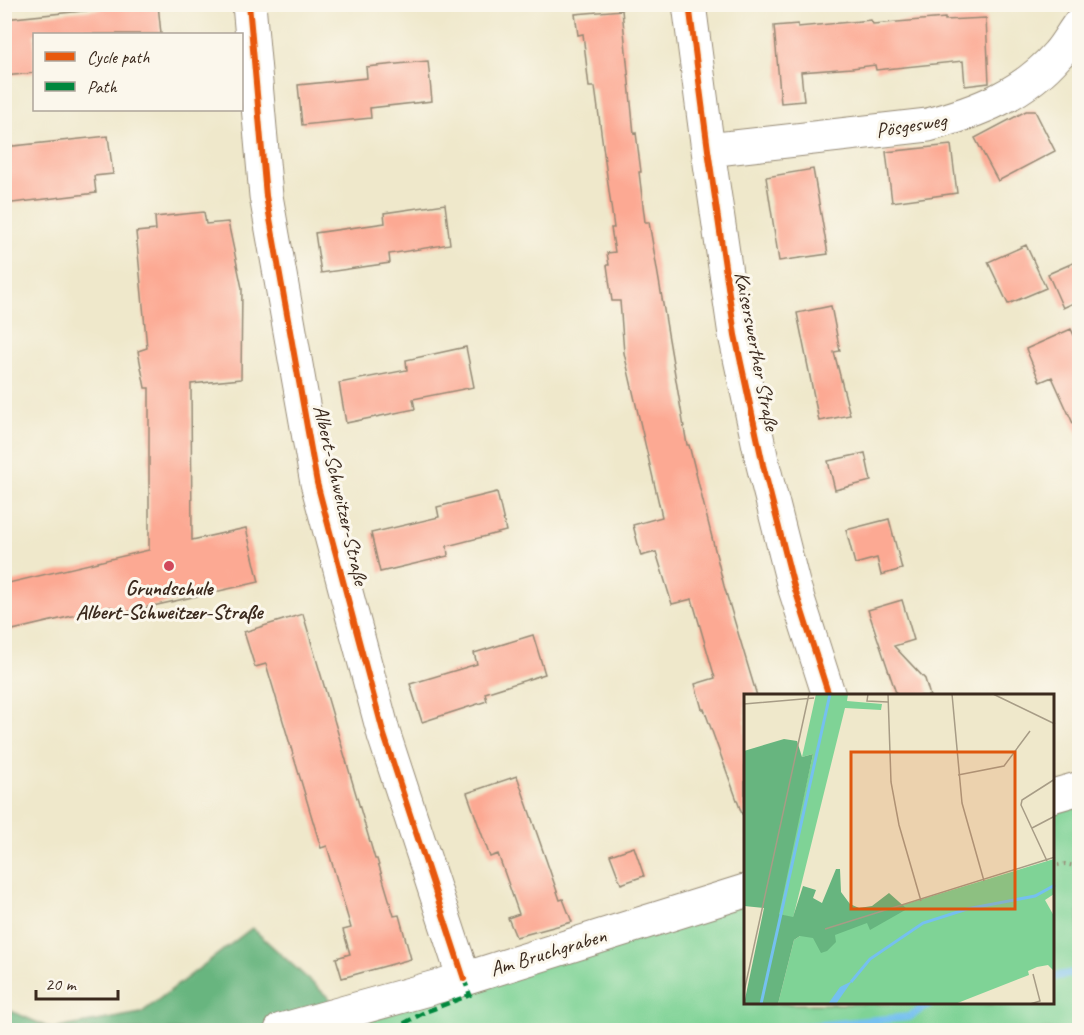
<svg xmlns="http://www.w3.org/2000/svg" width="1084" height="1035" font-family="Caveat,sans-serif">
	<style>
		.green { fill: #7fd396; stroke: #5d7e5a; stroke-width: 1.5 }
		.forest { fill: #67b57f; stroke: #51704e; stroke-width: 1.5 }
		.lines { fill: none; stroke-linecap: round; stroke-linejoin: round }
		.stream { stroke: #75c0ef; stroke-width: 8 }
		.building { fill: #fca993 }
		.minor-casing { stroke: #958974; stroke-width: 35 }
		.path { stroke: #958974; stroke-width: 4; stroke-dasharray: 1.5 4.5; stroke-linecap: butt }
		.minor { stroke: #fff; stroke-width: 33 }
		.quiet { stroke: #00873e; stroke-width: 4.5; stroke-dasharray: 9 4.5; stroke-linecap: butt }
		.cycleway-casing { stroke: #fbf7ec; stroke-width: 10 }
		.cycleway { stroke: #e8590c; stroke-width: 6 }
		.poi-dot { fill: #d1495b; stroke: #fbf7ec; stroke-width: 2 }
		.labels { text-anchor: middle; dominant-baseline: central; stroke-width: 6; stroke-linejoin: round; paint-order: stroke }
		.street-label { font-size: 21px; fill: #3b2a1e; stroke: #fbf7ec }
		.poi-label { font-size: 21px; font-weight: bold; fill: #3b2a1e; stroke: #fbf7ec }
		.inset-river { fill: none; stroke: #75c0ef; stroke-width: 3 }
		.inset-road { fill: none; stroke: #a79c86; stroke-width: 1.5 }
		.view { fill: #df570d; fill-opacity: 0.15; stroke: #df570d; stroke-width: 3 }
		.inset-edge { fill: none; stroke: #3b2a1e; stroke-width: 3 }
	</style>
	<rect width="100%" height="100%" fill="#fbf7ec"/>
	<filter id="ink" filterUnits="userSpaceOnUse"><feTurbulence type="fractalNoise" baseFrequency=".0167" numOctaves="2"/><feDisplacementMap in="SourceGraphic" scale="12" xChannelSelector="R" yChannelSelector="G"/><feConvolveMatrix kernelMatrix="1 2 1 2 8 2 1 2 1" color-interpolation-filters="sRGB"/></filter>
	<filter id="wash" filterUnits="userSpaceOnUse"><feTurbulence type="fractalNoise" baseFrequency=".008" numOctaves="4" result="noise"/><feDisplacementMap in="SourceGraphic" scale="24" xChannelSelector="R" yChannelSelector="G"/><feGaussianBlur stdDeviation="1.35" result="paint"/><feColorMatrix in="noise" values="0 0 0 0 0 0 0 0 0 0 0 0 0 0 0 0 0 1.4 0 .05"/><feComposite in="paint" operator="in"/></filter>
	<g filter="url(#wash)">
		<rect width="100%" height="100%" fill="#efe8cb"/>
		<path class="green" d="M1079,805V1030H322L745,904V1004H1052L1053,813Z"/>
		<path class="forest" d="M252,928L364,1030H5L4,1008L52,1029L141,1013Z"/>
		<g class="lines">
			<path class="stream" d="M1052,977L1080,972
				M772,1030L909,1017L929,1004"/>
		</g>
		<g id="blocks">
			<path class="building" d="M101,4H158L161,34H34V73L4,76V19L102,9Z
				M622,10L634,134L636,133L641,172H639L645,222H649L687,445H689L724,586L757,696H745V814H742L704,709H702L695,684L715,678L692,599L672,604L656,552L641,556L633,525L662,517L624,353L620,301H612L607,265H609L607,253L615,252L611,228H614L595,87H589L583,34L578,35L575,14Z
				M945,18V20L986,18L989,83L965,86L963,61L876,70L875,65L852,68L801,72L804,101L781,103L774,26L798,24V27L871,20L873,24Z
				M428,61L432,101L370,108L371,118L302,125L298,85L367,78L366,67Z
				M1026,111H1035L1055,151L998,181L975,138Z
				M108,136L113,174L94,176L96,193L4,204V147Z
				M951,145L957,193L892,202L886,152Z
				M813,169L828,254L779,261L766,177Z
				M445,204L450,244L389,254L390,263L321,273L315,233L385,223L384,213Z
				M204,212L206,224L228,222L242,288L241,379L191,384L192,540L246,528L259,582L113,615L111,607L4,632V584L149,550V388H145L138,351L147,348L136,232L156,230L155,217Z
				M1026,245L1046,288L1008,304L988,262Z
				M1080,260V300L1063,308L1048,274Z
				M831,306L840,351L834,352L850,415L819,421L797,313Z
				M1071,329L1080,348V439L1052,377L1040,382L1026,349Z
				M466,347L474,387L413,399L415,409L346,423L339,383L407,370L406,360Z
				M865,453L871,481L835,490L828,461Z
				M497,492L506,531L447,546L448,556L380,572L371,533L439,517L437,507Z
				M889,519L902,569L881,575L877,558L855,564L846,530Z
				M902,600L914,640L894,646L925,679L930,696H897L868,610Z
				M303,614L375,859H377L394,916L399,915L411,959L342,978L336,958L350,954L343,930L351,928L327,846L321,848L266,664L255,667L244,632Z
				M533,635L545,674L485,693L487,701L422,722L410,684L477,664L474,653Z
				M517,776L560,900L563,899L572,922L516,937L508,918L519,914L498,854L490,857L467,793Z
				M634,847L644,876L621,884L610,855Z"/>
		</g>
	</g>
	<g filter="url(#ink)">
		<use href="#blocks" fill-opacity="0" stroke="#958974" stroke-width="1.5"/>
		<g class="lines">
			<g class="minor-casing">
				<path id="minor" d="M249,4L266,196L317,483L384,735L464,979
					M689,4L708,150L735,335L763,465L793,583L829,696
					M708,150L928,125C977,112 1024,94 1058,54C1066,45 1072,33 1080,23
					M1052,796L1080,788
					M281,1030L464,979L745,891"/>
			</g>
			<path class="path" d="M1052,866L1065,864L1080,867"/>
			<use href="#minor" class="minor"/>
			<path class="quiet" d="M392,1030L425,1012L470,995L464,979"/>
			<g class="cycleway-casing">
				<path id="cycleway" d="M249,4L266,196L317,483L384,735L464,979
					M689,4L708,150L735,335L763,465L793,583L829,696"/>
			</g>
			<use href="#cycleway" class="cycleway"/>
		</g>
	</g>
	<circle class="poi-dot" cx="169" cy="566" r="6"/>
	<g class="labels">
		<g class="street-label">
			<text transform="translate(911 125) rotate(-9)">Pösgesweg</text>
			<text transform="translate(757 351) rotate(79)">Kaiserswerther Straße</text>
			<text transform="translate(341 495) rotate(77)">Albert-Schweitzer-Straße</text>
			<text transform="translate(548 952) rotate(-17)">Am Bruchgraben</text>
		</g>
		<g class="poi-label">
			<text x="169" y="588">Grundschule<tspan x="169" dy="24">Albert-Schweitzer-Straße</tspan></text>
		</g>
	</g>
	<g transform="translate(744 694)">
		<rect width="310" height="310" fill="#efe8cb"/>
		<path d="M72,0H104L103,7L138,10L137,16L101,14L49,224L34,220L35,212L69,60L58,63ZM310,165V200L301,206L310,222V277L304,271L293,273L284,277L285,281L211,310H34L50,246L56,242Z" fill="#7fd396"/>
		<path d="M40,45L53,47L58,63L69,60L35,220L49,223L59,192L72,196L69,204L78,209L92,175H96L97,198L106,210L115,214L128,212L145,199L163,215L126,236L123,229L91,241L92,248L83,257L77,259L69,244L56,242L50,246L34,310H0L20,214L0,212V57Z" fill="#67b57f"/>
		<path d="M108,287L92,310H84L96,293Z" fill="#75c0ef"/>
		<path class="inset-river" d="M107,288L126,265L179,229L223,215L291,202L311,191M17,310L86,0"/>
		<path class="inset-road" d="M124,0L123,7L144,8M144,0L147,88L155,131L177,207M208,0L218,109L240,187M249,0L311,30M0,10L70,4M214,81L260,72L286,37M288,134L311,122M303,167L277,111L278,106L311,85M81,235L311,163M0,298L65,0M286,310L296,307L289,280"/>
		<path class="view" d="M107,58H271V215H107Z"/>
		<rect width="310" height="310" class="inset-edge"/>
	</g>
	<rect width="1084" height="1035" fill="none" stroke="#fbf7ec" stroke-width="24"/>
	<rect x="33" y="33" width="210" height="78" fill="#fbf7ec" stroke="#aea59a" stroke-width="1.5"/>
	<rect x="45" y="52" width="30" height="9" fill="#e8590c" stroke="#aea59a" stroke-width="1.5"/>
	<text x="87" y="63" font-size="18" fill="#3b2a1e">Cycle path</text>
	<rect x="45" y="82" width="30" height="9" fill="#00873e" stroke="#aea59a" stroke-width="1.5"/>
	<text x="87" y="93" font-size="18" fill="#3b2a1e">Path</text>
	<path d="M36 990v9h82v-9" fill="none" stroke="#3b2a1e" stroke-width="3"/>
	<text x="45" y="990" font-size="18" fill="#3b2a1e" stroke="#fbf7ec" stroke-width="4.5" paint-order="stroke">20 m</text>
</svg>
